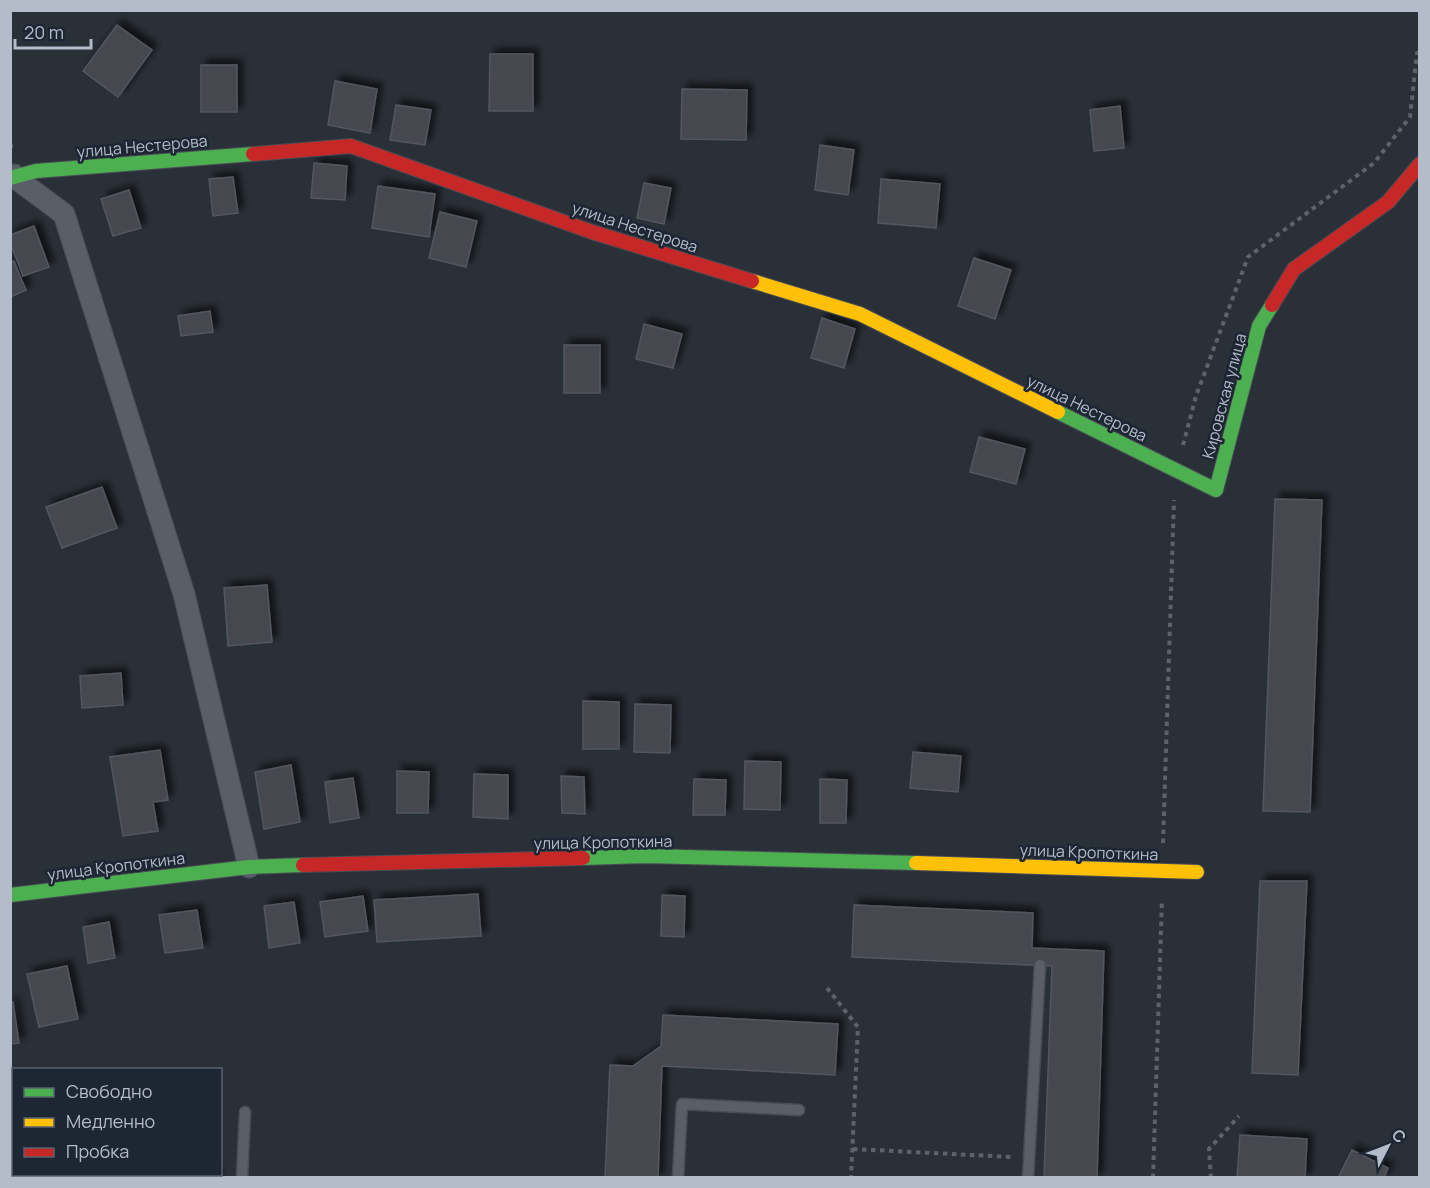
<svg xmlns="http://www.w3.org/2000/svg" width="1430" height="1188" font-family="Manrope,sans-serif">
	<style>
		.building { fill: #444950; stroke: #52575f; stroke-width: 1.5; filter: url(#shadow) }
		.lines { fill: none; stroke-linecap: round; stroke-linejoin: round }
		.lane-casing { stroke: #484c53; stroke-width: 13 }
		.street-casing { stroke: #484c53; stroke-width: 23 }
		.fast-casing { stroke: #484c53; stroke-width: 16 }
		.slow-casing { stroke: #484c53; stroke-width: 16 }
		.jam-casing { stroke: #484c53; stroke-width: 16 }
		.path { stroke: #5d636a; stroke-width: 4; stroke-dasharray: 4.5 4.5; stroke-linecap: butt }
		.lane { stroke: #5a5e66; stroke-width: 10 }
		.street { stroke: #5a5e66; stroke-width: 21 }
		.fast { stroke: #4caf50; stroke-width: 14 }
		.slow { stroke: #ffc107; stroke-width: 14 }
		.jam { stroke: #c62828; stroke-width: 14 }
		.labels { text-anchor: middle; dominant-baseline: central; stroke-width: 5; stroke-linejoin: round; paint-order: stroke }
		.street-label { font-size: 16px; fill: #b4bcc9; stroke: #1d2633 }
	</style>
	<defs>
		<filter id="shadow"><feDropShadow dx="5.5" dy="-5.5" stdDeviation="3" flood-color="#0009"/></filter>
	</defs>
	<rect width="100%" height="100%" fill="#2a3038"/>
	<path class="building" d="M117,25L152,50L118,97L83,71Z
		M490,54H533V111H489Z
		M201,65H237V112H201Z
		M335,81L377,89L370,133L328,125Z
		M682,89L747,90L746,140L681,139Z
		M396,105L431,110L425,145L390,140Z
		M1120,106L1124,148L1094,151L1090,110Z
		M820,145L854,150L848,195L815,190Z
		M314,163L347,166L345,200L311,198Z
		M233,177L238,213L213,216L209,179Z
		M881,179L940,184L936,228L878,223Z
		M644,183L671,188L664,224L637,218Z
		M378,186L435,194L429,237L372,228Z
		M129,190L141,228L113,236L101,199Z
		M440,212L477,221L466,267L429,258Z
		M34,226L49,267L23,276L10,242V235Z
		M974,258L1011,270L995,319L958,306Z
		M14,261L26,290L10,297V263Z
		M210,311L213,332L181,336L178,316Z
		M822,318L855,329L844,368L811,358Z
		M644,324L682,334L673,368L636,359Z
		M564,345H600V393H564Z
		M979,437L1025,449L1016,484L970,472Z
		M102,487L117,528L62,548L46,507Z
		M1275,499L1322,500L1310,812L1263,811Z
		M267,585L272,642L228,646L224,588Z
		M121,673L123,705L82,708L80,676Z
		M583,701L619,702V749H583Z
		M635,704L671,705L670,753L634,752Z
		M160,750L168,800L153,802L158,831L123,836L110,757Z
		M913,752L961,756L958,792L910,788Z
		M745,761L781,762L780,810L744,809Z
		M291,765L300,822L264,829L255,772Z
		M397,771L429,772L428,813H397Z
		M474,774L508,775V819L473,817Z
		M561,776L584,777L585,814L562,813Z
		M353,778L359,818L330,823L325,782Z
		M694,779L726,780L725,815H693Z
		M820,779L847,780L846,823H820Z
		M1260,881H1307L1298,1075L1252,1073Z
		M478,894L481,936L377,942L374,900Z
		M662,895L685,896L684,937L661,936Z
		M363,896L368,931L325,937L320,902Z
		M294,902L300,943L269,948L264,906Z
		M854,905L1033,913L1032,948L1104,951L1097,1178H1044L1052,966L852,957Z
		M197,910L203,948L165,953L159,915Z
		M109,922L115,958L88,963L83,927Z
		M67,966L78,1019L39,1027L27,974Z
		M13,1002L19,1043L10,1044V1003Z
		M663,1015L838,1024L835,1075L662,1066L658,1178H605L610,1065L633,1066L661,1046Z
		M1240,1135L1307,1139L1305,1178H1237Z
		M1352,1150L1388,1168L1384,1178H1338Z
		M167,1174H217V1178H167Z"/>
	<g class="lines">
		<g class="lane-casing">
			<path id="lane" d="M242,1178L245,1112
				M678,1178L682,1104L799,1110
				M1028,1178L1040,965"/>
		</g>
		<g class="street-casing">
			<path id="street" d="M14,175L18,180L64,214L184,594L249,867"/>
		</g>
		<g class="fast-casing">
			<path id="fast" d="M10,178L36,171L253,154
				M1058,412L1216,490L1259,326L1272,305
				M583,858L645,856L916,863
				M10,895L249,867L303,865"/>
		</g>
		<g class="slow-casing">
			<path id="slow" d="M752,281L860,314L1058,412
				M916,863L1197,872"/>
		</g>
		<g class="jam-casing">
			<path id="jam" d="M253,154L351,146L592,232L752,281
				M1272,305L1294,269L1388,202L1420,164
				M303,865L583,858"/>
		</g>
		<path class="path" d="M10,135L11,149
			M1183,445L1196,396L1248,257L1374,163L1410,117L1417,53H1420
			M1163,843L1174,500
			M827,988L858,1027L851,1178
			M853,1149L1011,1157
			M1153,1178L1162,899
			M1211,1178L1209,1149L1239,1116"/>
		<use href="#lane" class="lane"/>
		<use href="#street" class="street"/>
		<use href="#fast" class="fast"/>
		<use href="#slow" class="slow"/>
		<use href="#jam" class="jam"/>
	</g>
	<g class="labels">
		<g class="street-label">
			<text transform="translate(142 146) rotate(-5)">улица Нестерова</text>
			<text transform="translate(635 227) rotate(18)">улица Нестерова</text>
			<text transform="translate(1224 396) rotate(-75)">Кировская улица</text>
			<text transform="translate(1087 408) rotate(26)">улица Нестерова</text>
			<text transform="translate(603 842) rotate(-1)">улица Кропоткина</text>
			<text transform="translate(1089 852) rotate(2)">улица Кропоткина</text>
			<text transform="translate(116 866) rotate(-7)">улица Кропоткина</text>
		</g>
	</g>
	<rect width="1430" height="1188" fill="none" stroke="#b4bcc9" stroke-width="24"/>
	<rect x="12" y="1068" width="210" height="108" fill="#1d2633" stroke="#59626f" stroke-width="1.5"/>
	<rect x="24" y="1088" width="30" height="9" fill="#4caf50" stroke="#59626f" stroke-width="1.5"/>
	<text x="66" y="1098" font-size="18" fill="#b4bcc9">Свободно</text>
	<rect x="24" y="1118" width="30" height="9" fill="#ffc107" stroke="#59626f" stroke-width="1.5"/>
	<text x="66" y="1128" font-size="18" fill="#b4bcc9">Медленно</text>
	<rect x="24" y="1148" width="30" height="9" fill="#c62828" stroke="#59626f" stroke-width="1.5"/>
	<text x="66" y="1158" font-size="18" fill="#b4bcc9">Пробка</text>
	<g transform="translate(1388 1146) rotate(48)" stroke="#1d2633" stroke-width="4.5" paint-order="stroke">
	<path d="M0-4.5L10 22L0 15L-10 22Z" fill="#b4bcc9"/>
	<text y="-9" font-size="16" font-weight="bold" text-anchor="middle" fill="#b4bcc9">С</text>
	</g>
	<path d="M15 39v9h76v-9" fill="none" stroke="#b4bcc9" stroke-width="3"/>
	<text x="24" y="39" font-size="18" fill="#b4bcc9" stroke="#1d2633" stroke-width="4.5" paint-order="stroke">20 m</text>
</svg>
